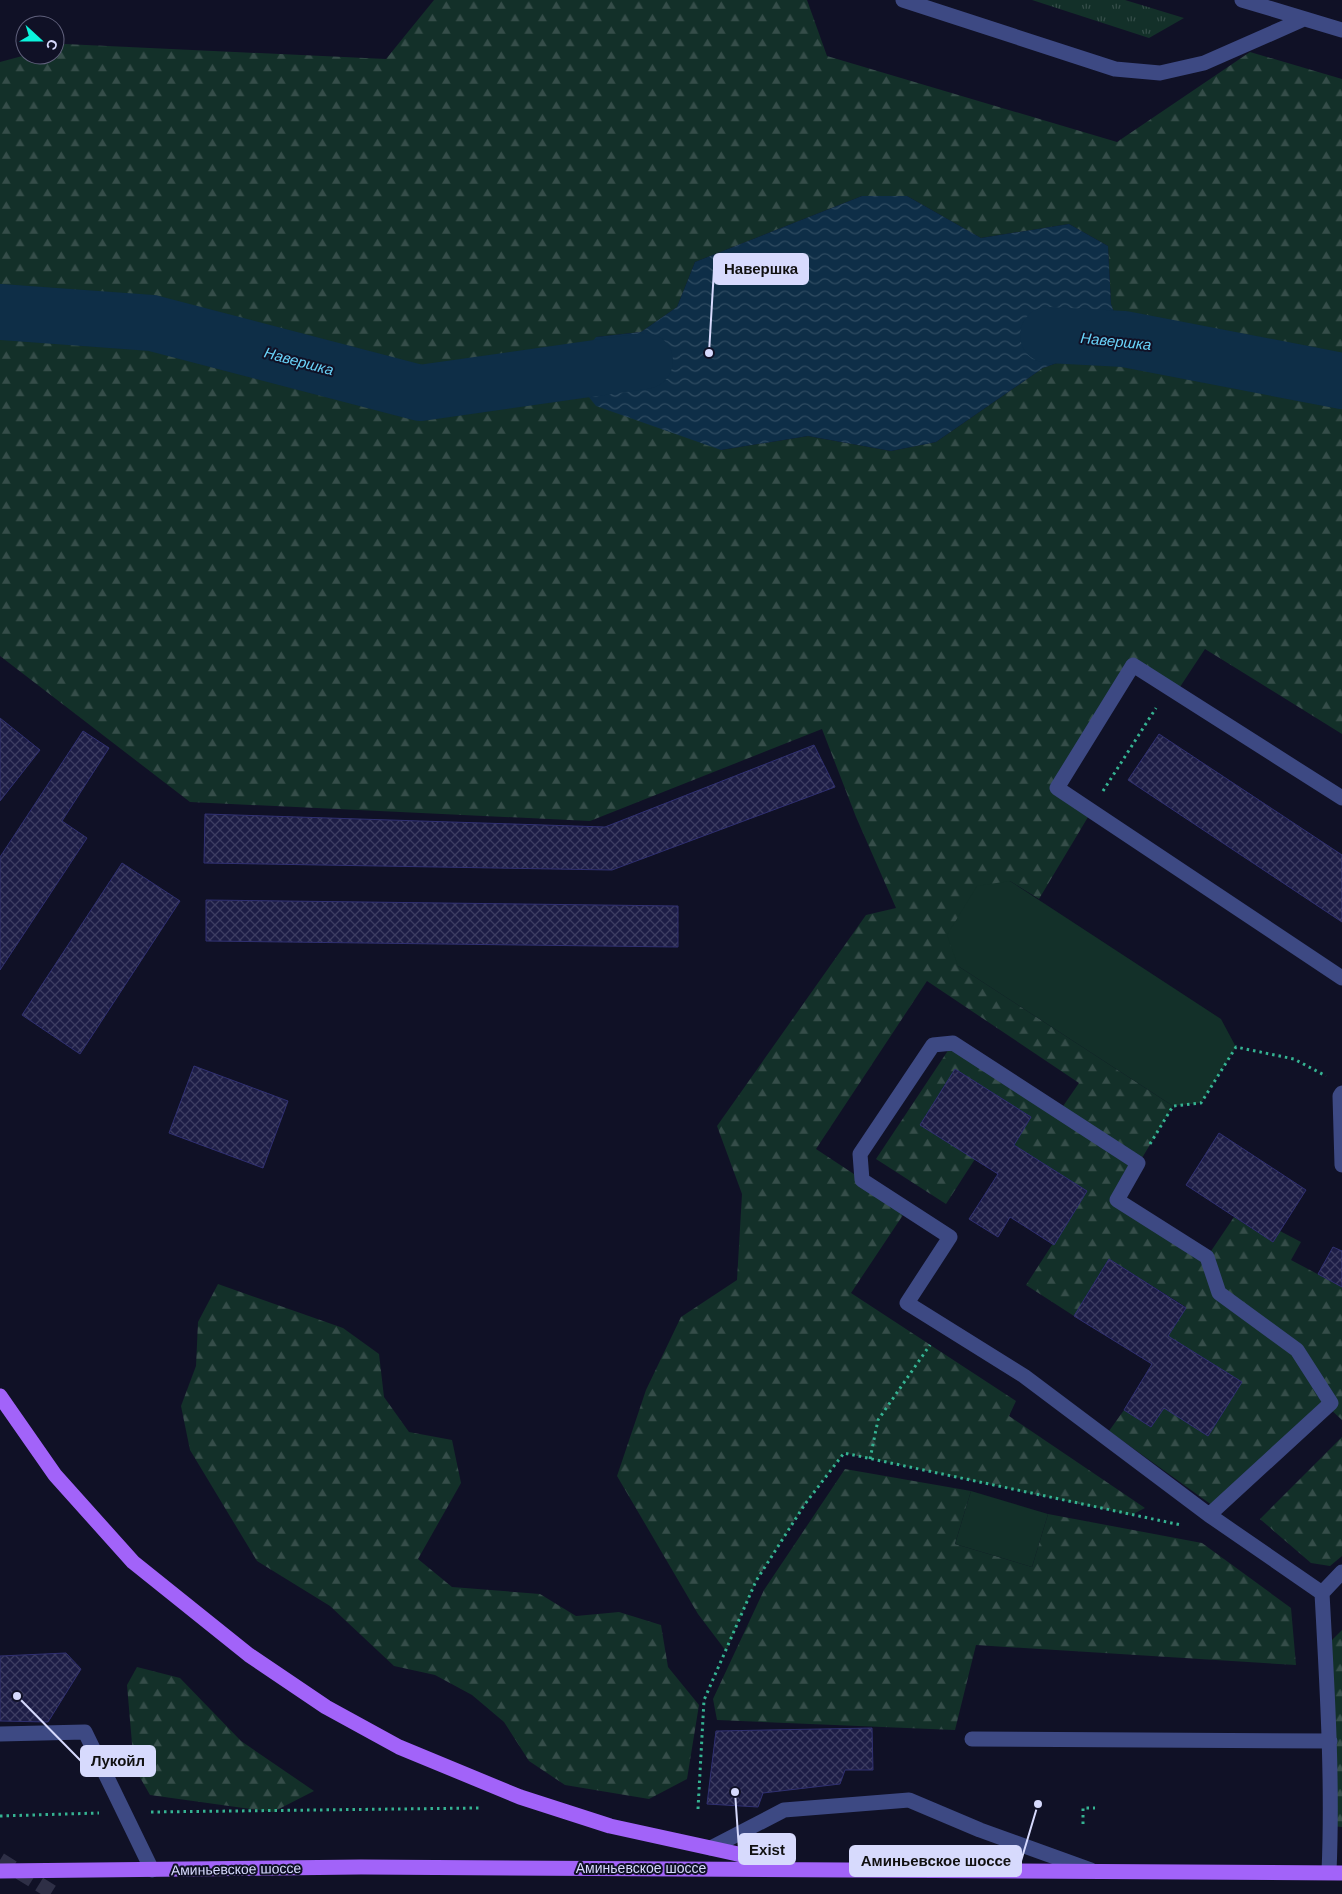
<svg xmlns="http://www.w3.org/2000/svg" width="1342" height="1894" font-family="Arial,sans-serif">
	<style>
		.grass { fill: url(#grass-tufts) }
		.forest { fill: url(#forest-firs); fill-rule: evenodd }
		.garden { fill: #133029 }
		.water { fill: url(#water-waves) }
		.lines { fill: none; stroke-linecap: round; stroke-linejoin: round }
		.river { stroke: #0e2e47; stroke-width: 56 }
		.building { fill: url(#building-cross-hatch); stroke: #303071 }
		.major-tunnel { stroke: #2e2f46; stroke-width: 15; stroke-dasharray: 15 8; stroke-linecap: butt }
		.path { stroke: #35b392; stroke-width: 3; stroke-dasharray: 2.5 4; stroke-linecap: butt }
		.minor { stroke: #3d4983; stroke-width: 15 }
		.major { stroke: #a263f9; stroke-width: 15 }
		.labels { text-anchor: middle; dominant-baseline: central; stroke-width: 4; stroke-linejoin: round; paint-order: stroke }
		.street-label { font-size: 14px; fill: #d7dafd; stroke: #101126 }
		.water-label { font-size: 15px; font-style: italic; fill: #69d3f9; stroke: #101126 }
		.leader { fill: none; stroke: #d7dafd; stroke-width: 2 }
		.callout-dot { fill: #d7dafd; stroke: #101126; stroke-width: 2 }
		.callout { fill: #d7dafd; stroke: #d7dafd; stroke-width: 2 }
		.callout-label { font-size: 15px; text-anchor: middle; font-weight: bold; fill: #111 }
	</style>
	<defs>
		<pattern id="grass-tufts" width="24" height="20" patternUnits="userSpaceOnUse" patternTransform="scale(1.25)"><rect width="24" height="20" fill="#133029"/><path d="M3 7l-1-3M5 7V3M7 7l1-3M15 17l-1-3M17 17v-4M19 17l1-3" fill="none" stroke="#354d49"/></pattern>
		<pattern id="forest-firs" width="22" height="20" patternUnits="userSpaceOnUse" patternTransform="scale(1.25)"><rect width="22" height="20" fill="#133029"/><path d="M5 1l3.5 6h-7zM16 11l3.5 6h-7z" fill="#354d49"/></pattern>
		<pattern id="water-waves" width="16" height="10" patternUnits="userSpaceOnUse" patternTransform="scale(1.25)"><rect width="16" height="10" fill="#0e2e47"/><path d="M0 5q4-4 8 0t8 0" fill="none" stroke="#304c62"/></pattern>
		<pattern id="building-cross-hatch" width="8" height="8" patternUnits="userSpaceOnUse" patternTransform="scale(1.25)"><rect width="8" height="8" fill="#1d1d46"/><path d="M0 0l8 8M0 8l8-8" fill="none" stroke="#3d3d62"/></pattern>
	</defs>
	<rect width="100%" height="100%" fill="#101126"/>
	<path class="grass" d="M1032,0H1125L1184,18L1149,38Z"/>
	<path class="forest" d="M434,0H807L827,56L1117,142L1250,52L1342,79V734L1205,649L1176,693L1133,665L1057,788L1091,812L1039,899L1010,881L958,966L1173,1106L1117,1200L1207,1257L1234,1217L1273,1242L1280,1231L1301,1242L1291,1260L1342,1287V1420L1328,1407L1216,1508L1109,1431L1124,1410L1151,1427L1164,1408L1242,1382L1168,1336L1186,1307L1109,1259L1074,1316L1026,1285L1087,1191L1014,1145L1031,1117L955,1069L975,1159L946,1204L876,1159L953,1043L1059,1112L1079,1083L927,981L816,1149L907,1209L851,1293L1016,1401L1009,1416L1145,1508L1131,1515L844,1453L805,1504L756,1581L726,1651L698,1614L617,1476L646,1390L681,1317L737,1280L742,1194L717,1126L866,915L896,908L856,817L822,729L590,821L190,802L0,656V62L26,55H55V47L65,44L386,59ZM862,196H907L981,238L1069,224L1108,246L1111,304L1124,339L1043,368L936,442L891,451L808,436L721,450L596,337L641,332L677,307L695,262Z
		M218,1284L343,1328L379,1354L384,1397L409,1432L452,1440L461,1483L418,1559L452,1587L540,1594L576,1616L619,1612L661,1625L668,1667L699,1705L687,1779L649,1799L565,1785L529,1761L504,1722L472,1695L435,1675L394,1666L330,1606L257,1561L190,1450L181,1406L196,1366L198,1322Z
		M1342,1437V1556L1330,1566L1311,1563L1260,1519Z
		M845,1469L971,1491L955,1544L1032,1567L1048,1514L1202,1543L1291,1608L1296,1665L976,1645L955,1730L717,1720L713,1699L764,1590Z
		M1342,1630V1827L1331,1826L1325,1647Z
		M137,1667L180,1678L241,1741L314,1791L273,1812L150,1795L134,1767L127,1685Z"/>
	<path class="garden" d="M1010,881L1221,1019L1236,1047L1201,1103L1173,1106L958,966L947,935L977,886Z
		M971,1491L1048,1514L1032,1567L955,1544Z"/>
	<path class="water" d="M862,196H907L981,238L1069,224L1108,246L1111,304L1124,339L1043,368L936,442L891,451L808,436L721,450L596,406L568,371L596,337L641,332L677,307L695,262Z"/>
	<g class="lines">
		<path class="river" d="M0,312L152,323L420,393L645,361
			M1048,335L1124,339L1342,381"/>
	</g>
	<path class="building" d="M0,718L40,750L0,801Z
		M83,731L109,748L62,821L87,838L0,970V857Z
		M1159,734L1342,855V922L1128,780Z
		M814,745L835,787L612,870L204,863L205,814L605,827Z
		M122,863L180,901L80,1054L22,1015Z
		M206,900L678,906V947L206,941Z
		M194,1066L288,1101L263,1168L169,1133Z
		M955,1069L1031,1117L1014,1145L1087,1191L1054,1245L1010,1217L998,1237L969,1219L998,1174L920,1125Z
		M1219,1133L1306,1190L1273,1242L1186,1185Z
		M1333,1247L1342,1251V1287L1318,1274Z
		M1109,1259L1186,1308L1168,1336L1242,1382L1208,1436L1164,1408L1151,1427L1124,1410L1152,1364L1074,1316Z
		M66,1653L81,1669L48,1722L0,1721V1656Z
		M872,1728L873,1770H845L840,1784L763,1793L758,1807L707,1804L716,1731Z"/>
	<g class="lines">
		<path class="major-tunnel" d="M0,1860L55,1894"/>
		<path class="path" d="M1103,791L1156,708
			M1150,1144L1173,1106L1201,1103L1236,1047L1294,1059L1326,1076
			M870,1459L878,1420L930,1345
			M698,1809L704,1700L756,1581L805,1504L844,1453L1181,1525
			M151,1812L479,1808
			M0,1816L99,1813
			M1083,1824V1808H1095"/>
		<path class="minor" d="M903,0L1115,69L1160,73L1204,63L1304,19
			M1242,0L1342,30
			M1342,798L1133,665L1057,788L1342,978
			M1342,1093L1340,1096L1342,1165
			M1209,1515L1331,1403L1297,1350L1219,1293L1207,1257L1117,1200L1138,1163L953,1043L933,1045L860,1154L862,1180L950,1237L907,1303L1024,1376L1209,1515L1322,1593
			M0,1734L85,1732L152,1870
			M972,1739L1330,1741
			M711,1848L784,1810L909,1800L980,1830L1091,1870
			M1329,1872C1333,1779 1327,1686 1322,1593L1342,1572"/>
		<path class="major" d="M0,1396L55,1475L133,1562L249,1655L326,1707L399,1747L520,1797L610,1826L779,1863
			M0,1871L361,1867L1342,1873"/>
	</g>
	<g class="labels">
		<g class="street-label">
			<text x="641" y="1868">Аминьевское шоссе</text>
			<text transform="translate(236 1869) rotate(-1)">Аминьевское шоссе</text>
		</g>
		<g class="water-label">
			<text transform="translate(1116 341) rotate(6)">Навершка</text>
			<text transform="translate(299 361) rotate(15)">Навершка</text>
		</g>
	</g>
	<path class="leader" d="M709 353L714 269M17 1696L81 1761M735 1792L739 1849M1038 1804L1021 1861"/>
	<g class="callout-dot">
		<circle cx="709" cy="353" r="5"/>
		<circle cx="17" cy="1696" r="5"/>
		<circle cx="735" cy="1792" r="5"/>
		<circle cx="1038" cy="1804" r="5"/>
	</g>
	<g class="callout">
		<rect x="714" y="254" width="94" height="30" rx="5"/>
		<rect x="81" y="1746" width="74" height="30" rx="5"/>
		<rect x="739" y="1834" width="56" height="30" rx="5"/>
		<rect x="850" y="1846" width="171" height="30" rx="5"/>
	</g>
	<g class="callout-label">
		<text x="761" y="274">Навершка</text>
		<text x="118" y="1766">Лукойл</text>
		<text x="767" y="1855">Exist</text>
		<text x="936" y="1866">Аминьевское шоссе</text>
	</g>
	<g transform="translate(40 40) rotate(111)"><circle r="24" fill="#101126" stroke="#60617c"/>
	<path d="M0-4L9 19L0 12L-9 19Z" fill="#0bf5dd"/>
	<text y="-8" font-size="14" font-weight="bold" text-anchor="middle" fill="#d7dafd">С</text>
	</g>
</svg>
